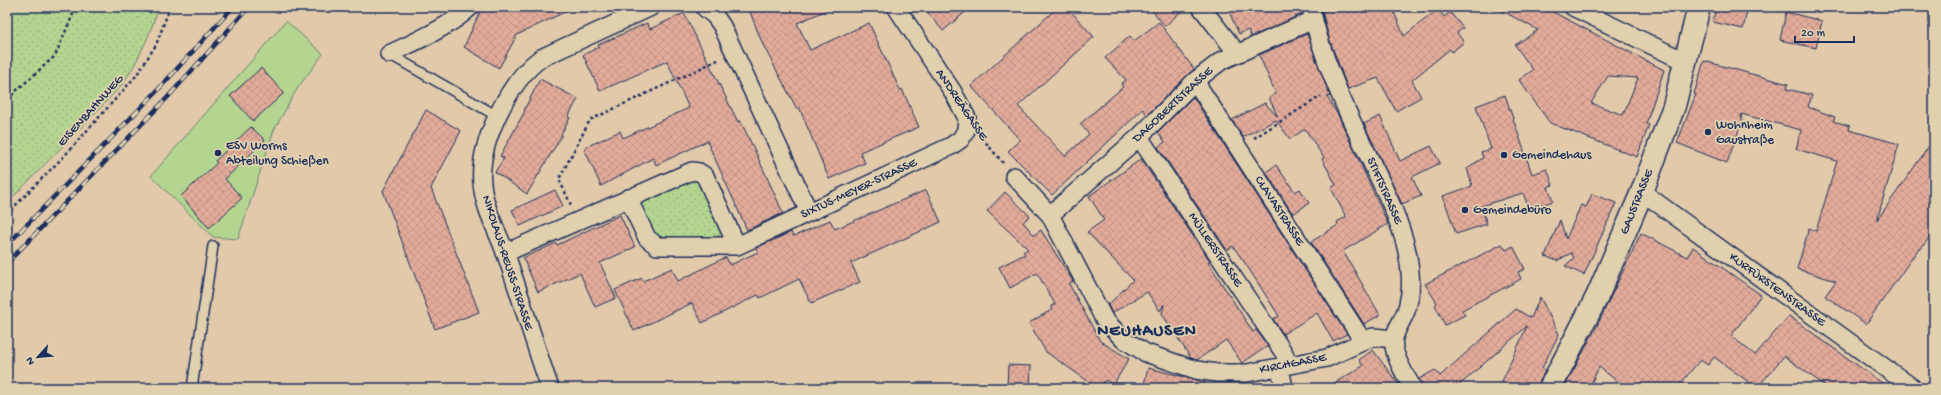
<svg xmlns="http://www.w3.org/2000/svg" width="1941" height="395" font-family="'Gochi Hand',sans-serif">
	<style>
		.grass { fill: url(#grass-dots); stroke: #688276 }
		.pitch { fill: #b4d58f; stroke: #688276 }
		.building { fill: url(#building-cross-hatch); stroke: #1b2f5e; fill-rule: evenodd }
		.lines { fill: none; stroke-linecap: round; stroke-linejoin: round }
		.service-casing { stroke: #1b2f5e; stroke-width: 12 }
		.minor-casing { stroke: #1b2f5e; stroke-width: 20 }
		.secondary-casing { stroke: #1b2f5e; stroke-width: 25 }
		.path { stroke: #1b2f5e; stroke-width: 2.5; stroke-dasharray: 3 3; stroke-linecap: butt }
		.service { stroke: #e1d0ae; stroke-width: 9 }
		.minor { stroke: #e1d0ae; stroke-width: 17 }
		.secondary { stroke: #e1d0ae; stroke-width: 22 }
		.rail-casing { stroke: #1b2f5e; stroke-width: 4.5 }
		.rail { stroke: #e1d0ae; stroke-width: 3; stroke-dasharray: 9; stroke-linecap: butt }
		.poi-dot { fill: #1b2f5e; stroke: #e1d0ae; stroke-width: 1.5 }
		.labels { text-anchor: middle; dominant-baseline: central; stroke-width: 3.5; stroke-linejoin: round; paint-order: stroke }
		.street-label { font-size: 13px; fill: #1b2f5e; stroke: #e1d0ae }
		.poi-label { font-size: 13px; fill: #1b2f5e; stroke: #e1d0ae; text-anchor: start }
		.district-label { font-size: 17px; font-weight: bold; letter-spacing: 1px; fill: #1b2f5e; stroke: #e1d0ae }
	</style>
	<defs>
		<pattern id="grass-dots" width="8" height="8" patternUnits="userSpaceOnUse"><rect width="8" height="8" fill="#b4d58f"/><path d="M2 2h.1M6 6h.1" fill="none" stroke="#9ab77e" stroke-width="1.8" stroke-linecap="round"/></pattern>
		<pattern id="building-cross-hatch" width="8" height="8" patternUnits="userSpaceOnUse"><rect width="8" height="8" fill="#e2ab99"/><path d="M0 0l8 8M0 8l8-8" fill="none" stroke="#c19386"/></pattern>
	</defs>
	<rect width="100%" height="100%" fill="#e1c9aa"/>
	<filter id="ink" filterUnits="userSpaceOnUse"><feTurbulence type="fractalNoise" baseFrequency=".025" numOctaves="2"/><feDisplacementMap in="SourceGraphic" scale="8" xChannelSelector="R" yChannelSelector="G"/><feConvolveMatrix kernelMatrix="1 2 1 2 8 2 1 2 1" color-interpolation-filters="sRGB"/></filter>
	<g filter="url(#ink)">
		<path class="grass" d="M7,7H159L148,37L136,62L124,82L104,104L7,203Z
			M685,180H695L699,182L722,231L716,238H655L640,207L642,202Z"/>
		<path class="pitch" d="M286,21L323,54L297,89L274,130L238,239L213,237L151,176Z"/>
		<path class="building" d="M482,7H575L517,35L499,68L464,47Z
			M748,7H834L797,23L810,50L869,23L900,90L902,89L919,127L860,152L865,163L829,179L799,107L797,109L763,45Z
			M923,7H971L943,31Z
			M1058,7H1067L1094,37L1018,106L1065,156L1089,134L1080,124L1123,87L1121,84L1126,80L1105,58L1130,36L1134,41L1159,22L1194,69L1147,115L1143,109L1052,195L1008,151L1020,140L971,86Z
			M1149,7H1186L1165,26Z
			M1227,7H1301L1302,14L1251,37L1248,30L1239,34Z
			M1321,7H1392L1404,36L1438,9L1444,17L1450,12L1463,28L1457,33L1464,42L1452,52L1450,49L1412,80L1421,97L1396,111L1378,78L1348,89L1330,41Z
			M1495,7H1556L1553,12L1664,70L1646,124L1649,125L1637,157L1550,123L1519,80L1533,70L1515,45L1538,30ZM1608,76L1638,78L1623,115L1591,103Z
			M1716,7H1748L1743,29L1713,22Z
			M1786,12L1822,21L1816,48L1780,40Z
			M684,13L738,122L740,120L756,153L783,213L747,230L707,141L656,165L653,158L601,186L584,148L620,131L623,138L689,108L667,61L600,91L583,55L599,47L598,45L647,23L650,29Z
			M1307,34L1330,96L1327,97L1338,115L1388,224L1343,251L1380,315L1364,324L1311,242L1338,225L1337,222L1346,217L1331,188L1336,185L1322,159L1324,158L1305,129L1290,139L1276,120L1243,137L1232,120L1265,103L1278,117L1269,98L1276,94L1259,55Z
			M1704,61L1788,84L1787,89L1812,95L1808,107L1835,117L1833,121L1850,126L1849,130L1899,144L1877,220L1934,139V231L1920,250L1919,248L1866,324L1825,296L1836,281L1797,269L1809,228L1816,231L1837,161L1796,149L1801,130L1741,114L1742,121L1727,163L1677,143L1696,94H1694Z
			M261,68L284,93L253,121L230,96Z
			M540,79L578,99L568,117L570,118L561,134L562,135L527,194L495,172L504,158L500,156L525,111L524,110Z
			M1505,95L1532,174L1547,169L1553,185L1548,187L1553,201L1529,209L1523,193L1481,206L1487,224L1456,234L1443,196L1472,186L1467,168L1483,158L1481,152L1491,149L1476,106Z
			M1193,97L1347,334L1333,341L1317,313L1283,334L1273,319L1279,316L1249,269L1233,246L1227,250L1158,147L1165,142L1158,132Z
			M426,110L461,131L431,188L479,312L435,329L383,191Z
			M1380,116L1400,161L1431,146L1440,163L1412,177L1421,196L1402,204L1364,124Z
			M251,127L265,140L225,179L242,198L209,228L181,196L217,163L215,161Z
			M1141,159L1210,261L1208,262L1253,332L1256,330L1268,346L1242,363L1226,340L1197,360L1191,358L1162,314L1164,304L1160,311L1147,292L1112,313L1108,305L1133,280L1087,232L1104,220L1089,196Z
			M1276,165L1295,192L1300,189L1309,203L1293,214L1266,172Z
			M555,190L563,206L520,226L512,210Z
			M926,190L941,222L851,263L860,282L811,303L799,279L760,298L758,295L702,323L692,303L634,331L615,290L642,278L643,281L672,268L678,281L726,257L730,265L758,252L756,248L791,232L793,236L797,235L830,220L835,229Z
			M1005,192L1030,216L1023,222L1034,235L1041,230L1073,281L1069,284L1100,341L1129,359L1113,385L1105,380L1100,388H1098L1046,352L1029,323L1053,309L1051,306L1055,304L1037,273L1010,288L999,267L1025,254L1023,252L1028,249L987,211Z
			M1592,194L1616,203L1584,275L1565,266L1574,258L1571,253L1557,261L1545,256L1560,220L1566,239L1581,205L1586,207Z
			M620,215L635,247L600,263L616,298L595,307L580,273L538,292L523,258L556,243L557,245Z
			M1641,233L1687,257L1693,247L1761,295L1731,336L1755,355L1789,316L1889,388H1828L1784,356L1757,388L1714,357L1708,365L1700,360L1677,388H1626L1599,367L1589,388H1564L1596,328Z
			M1502,244L1506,250L1513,246L1525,269L1518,272L1521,279L1462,310L1465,315L1445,325L1435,305L1437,303L1425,284Z
			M1540,297L1559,334L1542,368L1545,370L1538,388H1499L1527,326L1456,388H1423L1419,379L1435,370L1440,376L1516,309L1531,318Z
			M1373,350L1401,388H1326L1363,366L1359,360Z
			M1008,365L1031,366L1030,388H1007Z
			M1148,368L1205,382L1204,388H1143Z"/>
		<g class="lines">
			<g class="service-casing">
				<path id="service" d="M389,54L497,116
					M192,388L213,246"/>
			</g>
			<g class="minor-casing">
				<path id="minor" d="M1201,7L1237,53
					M1311,7C1320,55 1347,113 1369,157C1383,187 1398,215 1406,247C1410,265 1413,286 1408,304C1406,316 1397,326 1394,338C1391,352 1406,377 1413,388
					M1573,7L1686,62
					M705,8L715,16L722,26L809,212
					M389,54C411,44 455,24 470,7
					M1195,81L1363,341
					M1139,137L1284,353L1288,364
					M1014,176L1050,215L1104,319L1123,339L1146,353L1196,370L1217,373H1247L1327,358L1373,337L1394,339
					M1642,192L1913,388
					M628,198L647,238L657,246H737
					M1050,215L1139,137L1195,81L1221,61L1313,20
					M505,253L692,171L699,172L705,176L737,246L951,146L961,139L966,130L967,118L953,92L896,7
					M1280,368L1284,388
					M550,388C534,343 521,297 505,252C497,230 484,208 482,183C478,144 509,81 541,58L651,7"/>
			</g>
			<g class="secondary-casing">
				<path id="secondary" d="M1550,388L1597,297L1642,192L1674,106L1699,7"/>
			</g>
			<path class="path" d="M1930,7L1934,12
				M7,99L55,56L76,7
				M982,138L1003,163
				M1254,138L1321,96
				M571,205L559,179L590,120L718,60
				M7,214L67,153L136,76L156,45L170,7
				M1930,383L1934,377"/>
			<use href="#service" class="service"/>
			<use href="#minor" class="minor"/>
			<use href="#secondary" class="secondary"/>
			<g class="rail-casing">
				<path id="rail" d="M7,245L156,92L233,7
					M7,263L167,98L249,7"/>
			</g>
			<use href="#rail" class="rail"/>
		</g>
	</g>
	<g class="poi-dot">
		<circle cx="1708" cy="132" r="4"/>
		<circle cx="218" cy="153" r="4"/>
		<circle cx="1504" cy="155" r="4"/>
		<circle cx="1465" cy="210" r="4"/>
	</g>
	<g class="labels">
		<g class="street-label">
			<text transform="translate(961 105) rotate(56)">ANDREÄGASSE</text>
			<text transform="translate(1173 105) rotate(-43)">DAGOBERTSTRASSE</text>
			<text transform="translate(91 111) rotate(-48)">EISENBAHNWEG</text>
			<text transform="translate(859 189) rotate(-25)">SIXTUS-MEYER-STRASSE</text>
			<text transform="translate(1384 191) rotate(66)">STIFTSTRASSE</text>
			<text transform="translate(1637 202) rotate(-68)">GAUSTRASSE</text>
			<text transform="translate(1279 211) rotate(57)">CLAVASTRASSE</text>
			<text transform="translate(1215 250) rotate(56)">MÜLLERSTRASSE</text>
			<text transform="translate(507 263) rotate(72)">NIKOLAUS-REUSS-STRASSE</text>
			<text transform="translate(1777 290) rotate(36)">KURFÜRSTENSTRASSE</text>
			<text transform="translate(1293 364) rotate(-11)">KIRCHGASSE</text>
		</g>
		<g class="poi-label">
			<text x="1716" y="125">Wohnheim<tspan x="1716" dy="15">Gaustraße</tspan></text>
			<text x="226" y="146">ESV Worms<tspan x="226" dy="15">Abteilung Schießen</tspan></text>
			<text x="1512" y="155">Gemeindehaus</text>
			<text x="1473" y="210">Gemeindebüro</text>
		</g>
		<g class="district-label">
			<text x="1147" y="332">NEUHAUSEN</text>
		</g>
	</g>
	<rect width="1941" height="395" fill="none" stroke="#e1d0ae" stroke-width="24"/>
	<rect x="12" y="12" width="1917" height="371" fill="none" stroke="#1b2f5e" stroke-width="1.5" filter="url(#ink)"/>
	<g transform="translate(38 357) rotate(243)" stroke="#e1d0ae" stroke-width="3" paint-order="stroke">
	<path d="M0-3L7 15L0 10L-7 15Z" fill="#1b2f5e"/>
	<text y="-6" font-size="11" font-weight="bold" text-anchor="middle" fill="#1b2f5e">N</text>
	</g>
	<path d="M1795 36v6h59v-6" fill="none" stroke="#1b2f5e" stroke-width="2"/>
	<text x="1801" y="36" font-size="12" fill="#1b2f5e" stroke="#e1d0ae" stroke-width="3" paint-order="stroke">20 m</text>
</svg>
